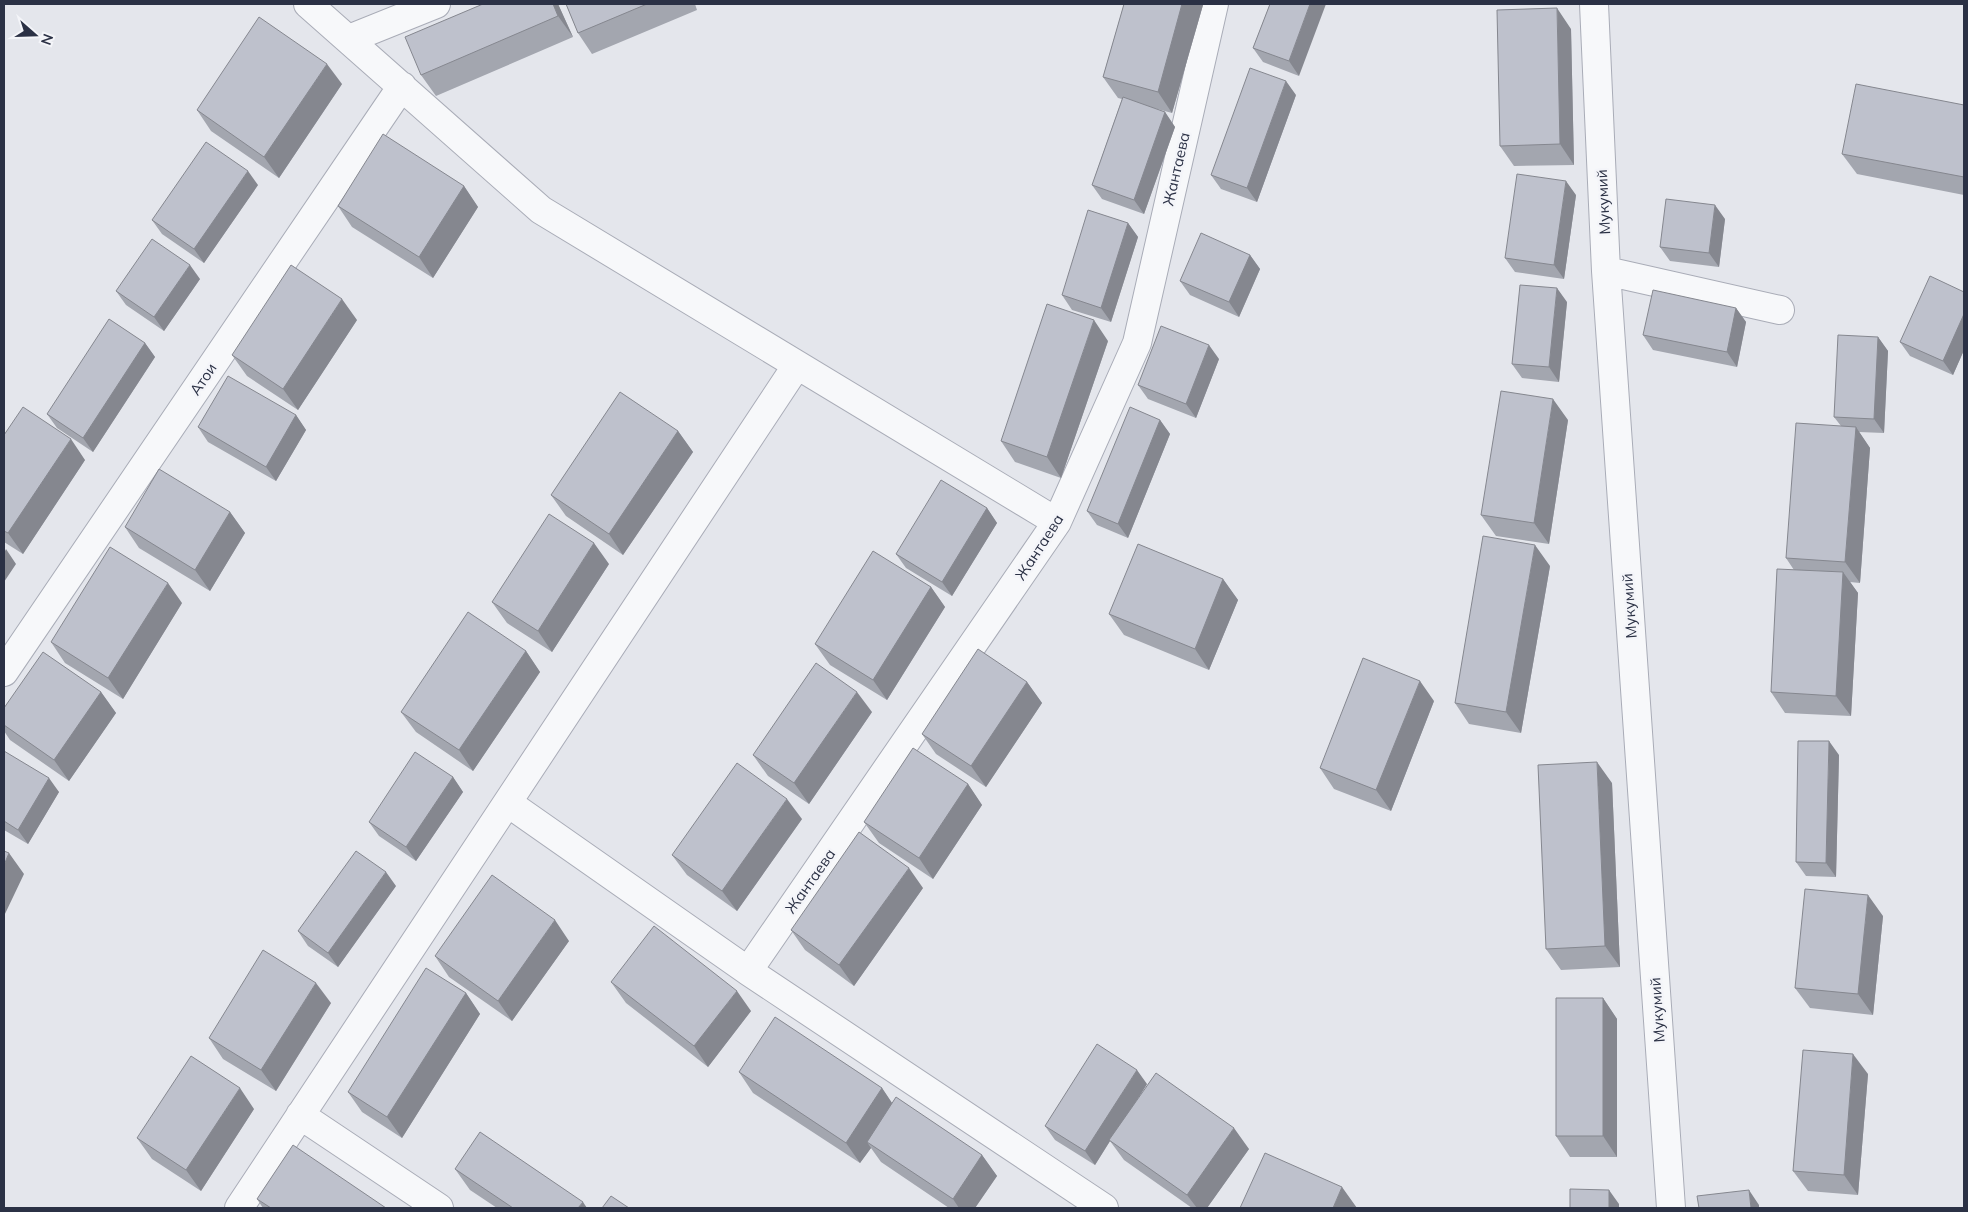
<svg xmlns="http://www.w3.org/2000/svg" width="1968" height="1212" font-family="Mulish,sans-serif">
	<style>
		.lines { fill: none; stroke-linecap: round; stroke-linejoin: round }
		.street-casing { stroke: #a9acb7; stroke-width: 30 }
		.street { stroke: #f7f8fa; stroke-width: 28 }
		.wall { fill: #a3a6af }
		.shaded-wall { fill: #85878f }
		.building { fill: #bec1cc; stroke: #85878f }
		.labels { text-anchor: middle; dominant-baseline: central; stroke-width: 5; stroke-linejoin: round; paint-order: stroke }
		.street-label { font-size: 15px; fill: #2b3145; stroke: #f4f5f9 }
	</style>
	<rect width="100%" height="100%" fill="#e4e6ec"/>
	<g class="lines">
		<g class="street-casing">
			<path id="street" d="M308,4L541,210L1057,522
				M1594,4L1606,271L1671,1208
				M349,39L436,4
				M1606,271L1780,310
				M4,672L402,86
				M508,803L748,971L1104,1208
				M748,971L1057,522L1137,343L1214,4
				M300,1115L439,1208
				M239,1208L797,365"/>
		</g>
		<use href="#street" class="street"/>
	</g>
	<path class="wall" d="M558,4L573,37L436,96L421,75Z
		M566,4H695L697,10L592,54L578,33Z
		M1124,4H1202L1203,5L1172,113L1146,106L1165,112L1175,127L1144,214L1102,199L1092,185L1122,99L1118,98L1103,77Z
		M1270,4L1299,76L1263,62L1253,48Z
		M1571,29L1574,165L1514,166L1500,146Z
		M342,84L279,178L211,131L197,110Z
		M1296,95L1257,202L1221,189L1211,175Z
		M1964,105V195L1857,174L1842,154Z
		M258,185L204,263L162,234L152,220Z
		M464,186L478,207L433,278L352,227L338,206Z
		M1576,195L1564,279L1515,272L1505,258Z
		M1725,219L1719,267L1670,261L1660,247Z
		M1128,223L1138,237L1111,322L1072,310L1062,295Z
		M1250,255L1260,269L1239,317L1190,295L1180,281Z
		M200,279L164,331L126,305L116,291Z
		M1964,292V350L1953,375L1910,356L1900,342Z
		M1567,302L1559,382L1522,378L1512,364Z
		M1736,308L1746,322L1737,367L1653,350L1643,335Z
		M357,320L298,410L247,376L232,355Z
		M1878,337L1888,351L1884,433L1859,432L1870,448L1860,583L1850,582L1858,593L1851,716L1785,713L1771,692L1794,570L1786,558L1841,426L1834,417Z
		M1108,341L1061,478L1015,462L1001,441Z
		M145,343L155,357L93,452L57,428L47,414Z
		M1219,359L1196,418L1148,399L1138,385Z
		M296,415L306,430L276,481L208,442L198,427Z
		M1160,420L1170,434L1128,538L1097,525L1087,511Z
		M1568,420L1549,544L1496,536L1481,515Z
		M678,431L693,452L623,555L566,516L551,495Z
		M4,435L85,460L23,554L4,542Z
		M987,508L997,523L952,596L906,568L896,554Z
		M230,512L245,533L210,591L139,548L125,527Z
		M609,564L552,652L507,623L492,602Z
		M1550,566L1521,733L1469,724L1455,703Z
		M1223,579L1238,600L1209,670L1124,635L1109,614Z
		M931,587L945,607L887,700L830,665L815,644Z
		M182,603L123,699L65,663L51,642Z
		M526,651L540,672L473,771L416,732L401,712Z
		M1027,682L1042,703L986,787L936,754L922,734Z
		M101,692L116,713L69,781L10,740L4,731V725Z
		M1434,701L1391,811L1334,789L1320,768Z
		M872,712L809,804L768,776L753,755Z
		M4,751L59,792L28,844L4,830Z
		M1839,755L1836,877L1806,876L1796,862Z
		M453,777L463,792L416,861L379,836L369,822Z
		M1612,783L1620,967L1561,970L1546,949Z
		M968,784L982,805L933,879L879,843L864,822Z
		M802,819L737,911L687,875L672,855Z
		M396,886L338,967L308,946L298,931Z
		M923,888L854,986L805,950L791,930Z
		M1883,916L1873,1015L1810,1008L1795,988Z
		M569,941L512,1021L449,977L435,956Z
		M611,982L751,1011L708,1067L626,1003Z
		M466,993L480,1014L402,1138L362,1112L348,1092Z
		M1603,998L1617,1019V1157H1570L1556,1136Z
		M331,1003L276,1091L223,1059L209,1038Z
		M739,1072L882,1088L892,1103L982,1155L997,1176L975,1208H949L881,1162L871,1148L860,1163L753,1093Z
		M1868,1074L1858,1195L1808,1191L1793,1171Z
		M1147,1084L1133,1107L1249,1149L1207,1208H1192L1124,1160L1110,1141L1095,1165L1055,1140L1045,1126Z
		M254,1109L201,1191L152,1159L137,1138Z
		M455,1169L587,1208H497L470,1190Z
		M257,1199L386,1208H263Z"/>
	<path class="shaded-wall" d="M553,4H558L573,37L558,16Z
		M1182,4H1202L1203,5L1172,113L1158,92Z
		M1310,4H1326L1299,76L1289,61Z
		M1557,8L1571,29L1574,165L1560,144Z
		M327,64L342,84L279,178L264,157Z
		M1286,81L1296,95L1257,202L1247,188Z
		M1165,112L1175,127L1144,214L1134,200Z
		M248,171L258,185L204,263L194,249Z
		M1566,181L1576,195L1564,279L1554,265Z
		M464,186L478,207L433,278L419,257Z
		M1715,205L1725,219L1719,267L1709,253Z
		M1128,223L1138,237L1111,322L1101,308Z
		M1250,255L1260,269L1239,317L1229,302Z
		M190,265L200,279L164,331L154,317Z
		M1557,288L1567,302L1559,382L1549,367Z
		M342,299L357,320L298,410L283,389Z
		M1736,308L1746,322L1737,367L1727,352Z
		M1964,314V350L1953,375L1943,361Z
		M1094,320L1108,341L1061,478L1047,457Z
		M1878,337L1888,351L1884,433L1874,419Z
		M145,343L155,357L93,452L83,438Z
		M1209,345L1219,359L1196,418L1186,404Z
		M1553,399L1568,420L1549,544L1534,523Z
		M296,415L306,430L276,481L266,467Z
		M1160,420L1170,434L1128,538L1118,524Z
		M1856,427L1870,448L1860,583L1845,562Z
		M678,431L693,452L623,555L609,534Z
		M71,439L85,460L23,554L8,533Z
		M987,508L997,523L952,596L942,582Z
		M230,512L245,533L210,591L195,570Z
		M594,543L609,564L552,652L538,631Z
		M1535,545L1550,566L1521,733L1506,712Z
		M6,549L16,564L4,582V553Z
		M1843,572L1858,593L1851,716L1836,696Z
		M1223,579L1238,600L1209,670L1195,649Z
		M168,583L182,603L123,699L108,678Z
		M931,587L945,607L887,700L873,680Z
		M526,651L540,672L473,771L459,750Z
		M1420,681L1434,701L1391,811L1376,790Z
		M1027,682L1042,703L986,787L971,766Z
		M101,692L116,713L69,781L54,760Z
		M857,692L872,712L809,804L794,783Z
		M1829,741L1839,755L1836,877L1826,863Z
		M1597,762L1612,783L1620,967L1605,946Z
		M453,777L463,792L416,861L406,847Z
		M49,778L59,792L28,844L18,830Z
		M968,784L982,805L933,879L919,858Z
		M787,799L802,819L737,911L722,891Z
		M9,853L24,874L4,916V865Z
		M909,868L923,888L854,986L839,965Z
		M386,872L396,886L338,967L328,953Z
		M1868,895L1883,916L1873,1015L1858,994Z
		M555,920L569,941L512,1021L498,1001Z
		M316,983L331,1003L276,1091L261,1070Z
		M737,991L751,1011L708,1067L694,1046Z
		M466,993L480,1014L402,1138L387,1117Z
		M1603,998L1617,1019V1157L1603,1136Z
		M1853,1054L1868,1074L1858,1195L1844,1175Z
		M1137,1070L1147,1084L1111,1141L1109,1140L1110,1141L1095,1165L1085,1151Z
		M240,1088L254,1109L201,1191L186,1170Z
		M882,1088L896,1109L867,1142L871,1148L860,1163L846,1143Z
		M1234,1128L1249,1149L1207,1208H1197L1187,1195Z
		M982,1155L997,1176L975,1208H959L953,1199Z
		M1342,1187L1357,1208H1333Z
		M1609,1190L1619,1204V1208H1609Z
		M1749,1190L1759,1205V1208H1751Z
		M583,1202L587,1208H578Z"/>
	<path class="building" d="M483,4H553L558,16L421,75L405,37Z
		M566,4H647L578,33Z
		M1124,4H1182L1158,92L1103,77Z
		M1270,4H1310L1289,61L1253,48Z
		M1557,8L1560,144L1500,146L1497,10Z
		M259,17L327,64L264,157L197,110Z
		M1250,68L1286,81L1247,188L1211,175Z
		M1856,84L1964,105V177L1842,154Z
		M1123,97L1165,112L1134,200L1092,185Z
		M383,134L464,186L419,257L338,206Z
		M206,142L248,171L194,249L152,220Z
		M1517,174L1566,181L1554,265L1505,258Z
		M1666,199L1715,205L1709,253L1660,247Z
		M1088,210L1128,223L1101,308L1062,295Z
		M1201,233L1250,255L1229,302L1180,281Z
		M152,239L190,265L154,317L116,291Z
		M291,265L342,299L283,389L232,355Z
		M1930,276L1964,292V314L1943,361L1900,342Z
		M1520,285L1557,288L1549,367L1512,364Z
		M1653,290L1736,308L1727,352L1643,335Z
		M1047,304L1094,320L1047,457L1001,441Z
		M109,319L145,343L83,438L47,414Z
		M1161,326L1209,345L1186,404L1138,385Z
		M1838,335L1878,337L1874,419L1834,417Z
		M228,376L296,415L266,467L198,427Z
		M1501,391L1553,399L1534,523L1481,515Z
		M620,392L678,431L609,534L551,495Z
		M23,407L71,439L8,533L4,531V435Z
		M1130,407L1160,420L1118,524L1087,511Z
		M1796,423L1856,427L1845,562L1786,558Z
		M159,469L230,512L195,570L125,527Z
		M941,480L987,508L942,582L896,554Z
		M549,514L594,543L538,631L492,602Z
		M1483,536L1535,545L1506,712L1455,703Z
		M1138,544L1223,579L1195,649L1109,614Z
		M110,547L168,583L108,678L51,642Z
		M873,551L931,587L873,680L815,644Z
		M1777,569L1843,572L1836,696L1771,692Z
		M468,612L526,651L459,750L401,712Z
		M978,649L1027,682L971,766L922,734Z
		M43,652L101,692L54,760L4,725V708Z
		M1363,658L1420,681L1376,790L1320,768Z
		M816,663L857,692L794,783L753,755Z
		M1798,741H1829L1826,863L1796,862Z
		M913,748L968,784L919,858L864,822Z
		M4,751L49,778L18,830L4,821Z
		M415,752L453,777L406,847L369,822Z
		M1597,762L1605,946L1546,949L1538,765Z
		M737,763L787,799L722,891L672,855Z
		M859,832L909,868L839,965L791,930Z
		M4,851L9,853L4,865Z
		M356,851L386,872L328,953L298,931Z
		M492,875L555,920L498,1001L435,956Z
		M1805,889L1868,895L1858,994L1795,988Z
		M654,926L737,991L694,1046L611,982Z
		M263,950L316,983L261,1070L209,1038Z
		M426,968L466,993L387,1117L348,1092Z
		M1556,998H1603V1136H1556Z
		M775,1017L882,1088L846,1143L739,1072Z
		M1097,1044L1137,1070L1085,1151L1045,1126Z
		M1803,1050L1853,1054L1844,1175L1793,1171Z
		M191,1056L240,1088L186,1170L137,1138Z
		M1156,1073L1234,1128L1187,1195L1109,1140Z
		M896,1097L982,1155L953,1199L867,1142Z
		M480,1132L583,1202L578,1208H513L455,1169Z
		M293,1145L386,1208H271L257,1199Z
		M1265,1153L1342,1187L1333,1208H1240Z
		M1570,1189L1609,1190V1208H1570Z
		M1749,1190L1751,1208H1699L1697,1196Z
		M611,1196L629,1208H602Z"/>
	<g class="labels">
		<g class="street-label">
			<text transform="translate(1176 169) rotate(-77)">Жантаева</text>
			<text transform="translate(1603 202) rotate(-93)">Мукумий</text>
			<text transform="translate(203 379) rotate(-56)">Атои</text>
			<text transform="translate(1039 547) rotate(-57)">Жантаева</text>
			<text transform="translate(1629 606) rotate(-94)">Мукумий</text>
			<text transform="translate(810 881) rotate(-55)">Жантаева</text>
			<text transform="translate(1657 1010) rotate(-94)">Мукумий</text>
		</g>
	</g>
	<rect width="1968" height="1212" fill="none" stroke="#2b3145" stroke-width="10"/>
	<g transform="translate(35 35) rotate(110)" stroke="#f4f5f9" stroke-width="4" paint-order="stroke">
	<path d="M0-4L9 19L0 12L-9 19Z" fill="#2b3145"/>
	<text y="-8" font-size="14" font-weight="bold" text-anchor="middle" fill="#2b3145">N</text>
	</g>
</svg>
